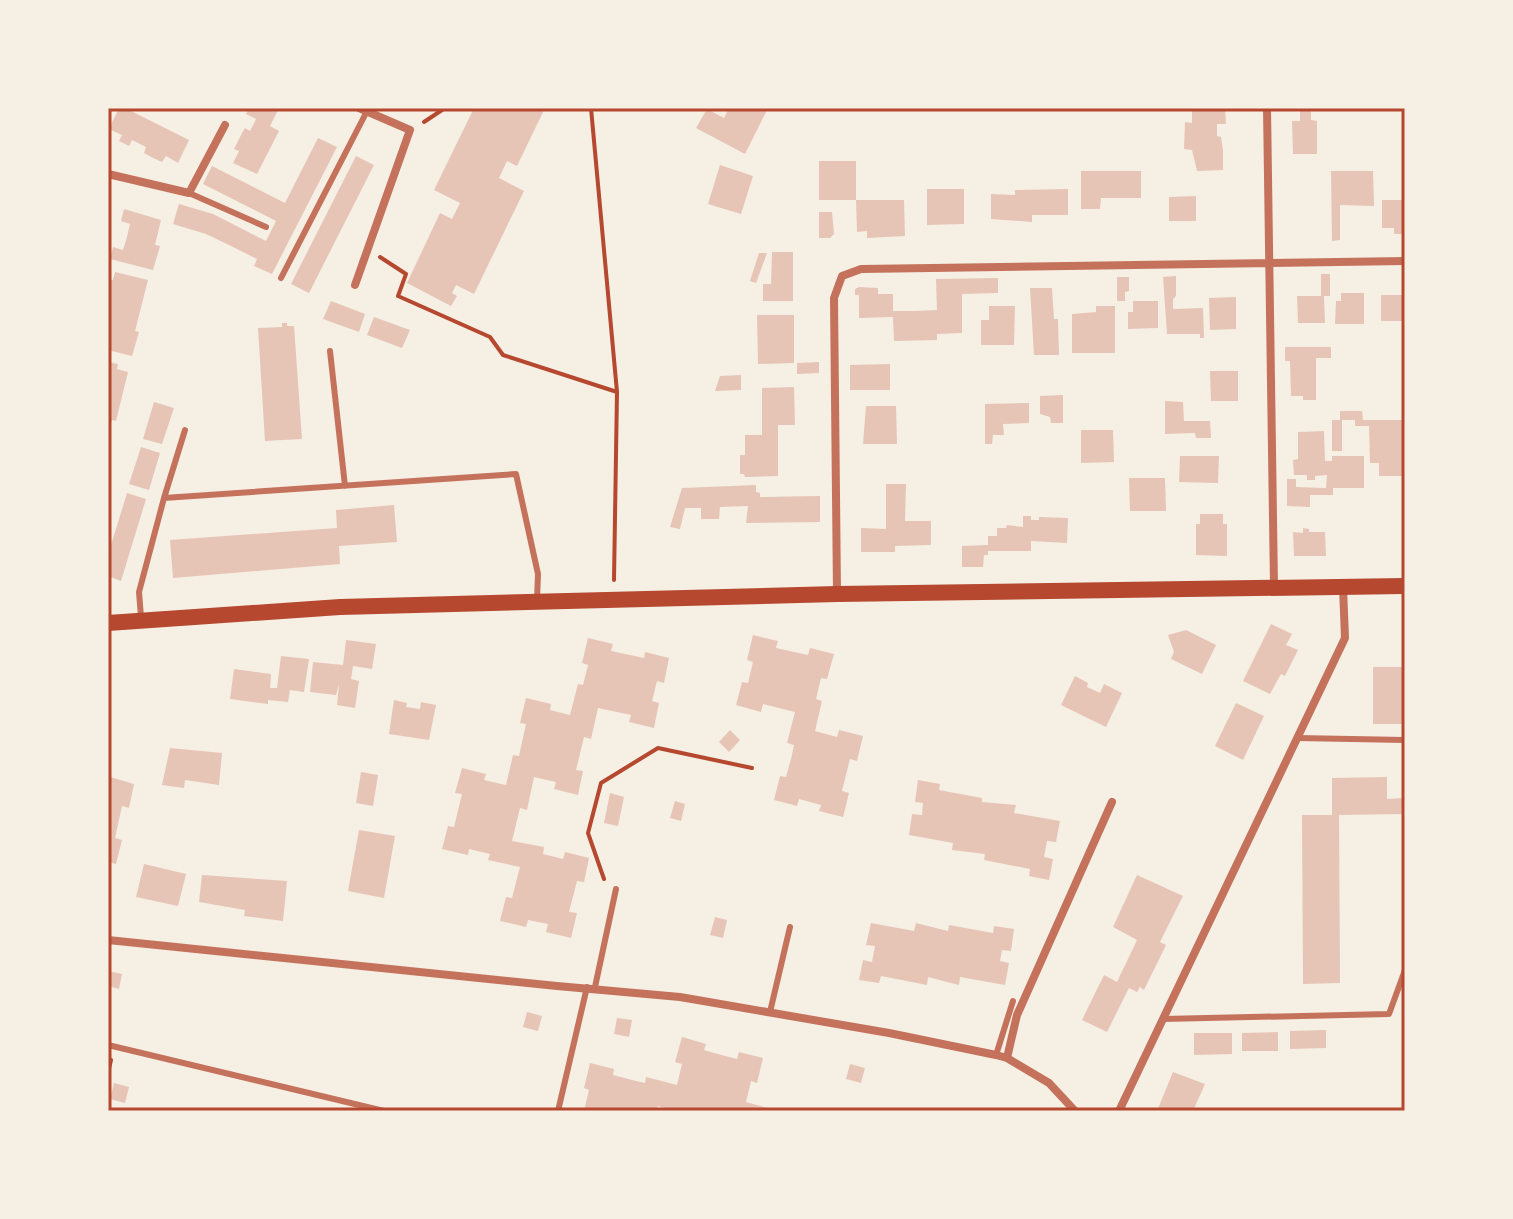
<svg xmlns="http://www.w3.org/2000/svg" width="1513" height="1219" font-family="'DM Sans',sans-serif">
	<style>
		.building { fill: #e6c5b7 }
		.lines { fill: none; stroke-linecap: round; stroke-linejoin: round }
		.path { stroke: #b5482f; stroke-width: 4 }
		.service { stroke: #c5725c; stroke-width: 6 }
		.minor { stroke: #c5725c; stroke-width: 8 }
		.secondary { stroke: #b5482f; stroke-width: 16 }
		.neatline { fill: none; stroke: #b5482f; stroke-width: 3 }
	</style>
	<rect width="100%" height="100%" fill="#f6efe4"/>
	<path class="building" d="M119,108H125L189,140L178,163L166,156L162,162L153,158L144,153L146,147L132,140L129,146L119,141L122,135L109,129Z
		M249,108H279L270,126L279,131L257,174L233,163L239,151L234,149L242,133L245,128L250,131L256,119L246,114Z
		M474,108H545L517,166L507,161L499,178L524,191L474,294L456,285L452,293L457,296L451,306L407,283L440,213L452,219L460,203L434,190Z
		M729,108H768L745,154L696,128L707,109L724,118Z
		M1300,108H1311V120L1317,121V154H1293L1292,121H1300Z
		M1192,110H1225L1226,124H1217V136L1221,137L1223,150V170L1197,171L1192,150L1184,149L1185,122L1192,123Z
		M318,138L337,147L272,274L254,266L257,259L227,244L206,234L173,224L179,204L213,214L266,241L276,221L203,184L212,166L285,203Z
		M356,156L374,165L309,293L291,284Z
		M819,161H856V200H819Z
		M720,165L753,176L741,214L708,204Z
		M1081,171H1141V198H1101L1100,209H1081Z
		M1331,171H1373L1374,206L1340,205V240L1332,241Z
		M927,189H964V224L927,225Z
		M1068,189V215H1032V222L991,219V194L1015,195V190Z
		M1196,196V221H1169V197Z
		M856,200H904L905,236L867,238V231L857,232Z
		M1382,200H1405V234H1394V228H1382Z
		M124,209L161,220L155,245L160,246L153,270L110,259L113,247L123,250L127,237L130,224L121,221Z
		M819,212H832L834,234L830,238H819Z
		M772,252H793V301H763V284H771Z
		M759,253H767L756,283L750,281Z
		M115,272L148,280L135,331L139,332L132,356L108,350V279L113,280Z
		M1321,274H1330V296H1324L1325,323H1298L1297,296H1321Z
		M1176,276V296L1173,299V309L1203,308L1204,338H1200V334H1167L1163,277Z
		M1117,277H1129V291L1125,292V301H1117Z
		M998,278V293L962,294V333L937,334V340L894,341L893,317L859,318V295H855V289L859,287L878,288V294H893V311H915L937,310L936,279Z
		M1030,288H1052L1054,319H1058L1059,355H1034Z
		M1341,293H1364V324H1335L1336,301H1341Z
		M1381,295H1405V321H1381Z
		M1236,297V329L1210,330L1209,298Z
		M331,301L365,314L359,332L323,319Z
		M1133,301H1158V328L1128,329V312H1133Z
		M989,306H1015L1014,345H981V320H989Z
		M1096,306H1115V353H1072V314L1096,312Z
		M757,315H794V363L758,364Z
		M374,317L410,330L402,348L367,335Z
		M282,323H287V326H294L302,439L265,441L258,328L282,327Z
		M1285,347H1331V358H1316V400H1303V396H1291L1290,361H1285Z
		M108,362L118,364L117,369L128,372L116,421L112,420L109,430Z
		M819,362V373L797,374V363Z
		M890,364V390H850V365Z
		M1210,371H1238V401H1211Z
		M741,375V390L715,391L720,376Z
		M794,387L795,425H778V476L745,477L744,474H740V455H745V435H762V388Z
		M1063,395V423H1051L1050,417L1040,414V396Z
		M1165,401L1183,402L1184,421H1210L1211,438H1196L1195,433L1165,434Z
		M154,402L174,408L162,444L143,439Z
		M1029,403V423L1003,424L1004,435H993L992,444H985V404Z
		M866,406H896L897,444H863Z
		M1340,411H1362L1363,420H1405V476H1379V463H1370L1369,426H1355V420H1340Z
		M1332,420H1342V451H1332Z
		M1081,430H1113L1114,462L1081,463Z
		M1324,431L1325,461H1332V456H1364V488H1333V495H1310V507L1287,506V479H1296V487L1326,488L1327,475L1315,476V480H1307V475H1294L1293,460L1298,459V432Z
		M141,447L160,453L149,490L129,484Z
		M1180,456H1219L1218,483L1179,482Z
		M1129,478H1165L1166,511H1130Z
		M886,484H906L905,521H931V545L895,546V552H861V528L886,529Z
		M756,485V492L760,493V497L820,496V522L746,523L748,506L720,507L719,519H701V508H685L680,529L670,527L682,488Z
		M127,493L146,499L121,581L108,576V555Z
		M394,505L397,542L339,546L340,564L173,578L170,540L337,528L336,510Z
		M1200,514H1223V524H1227V556L1196,555V524H1200Z
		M1023,516H1031V520H1039V517L1068,518L1067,543L1031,541V551H988V555H984L983,567H962V546L988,545V536H997V528H1006L1007,525L1023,527Z
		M1303,528L1309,529V532H1325L1326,556H1294L1293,532L1303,533Z
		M1271,624L1292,634L1286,645L1298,650L1285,676L1281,674L1270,694L1243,681Z
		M1186,630L1216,645L1202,674L1171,659L1174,652L1168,635Z
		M753,635L778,641L776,648L808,655L810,648L834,654L827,679L821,678L816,699L822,701L815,731L837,737L839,730L863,736L857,761L850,759L842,791L849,793L843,817L819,811L821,805L799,799L797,806L774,800L780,776L786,777L791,759L794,745L787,743L795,712L763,704L761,712L736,705L742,682L748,683L753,662L747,660Z
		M588,638L613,644L611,651L644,658L645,652L669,658L664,683L657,681L652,701L659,703L654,728L629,722L631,715L598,708L591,739L584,737L576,770L583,771L578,795L554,789L556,782L534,777L527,810L520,808L512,841L544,847L543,854L563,859L565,852L589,858L584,882L577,881L569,912L577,913L571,938L546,932L548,924L528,920L526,927L500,921L506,897L512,898L520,867L488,860L490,854L469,849L468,855L442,849L448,826L454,827L462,794L455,793L462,768L486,774L484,780L506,785L513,755L519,756L526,724L520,723L526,698L551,704L550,710L570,715L578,684L583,685L588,665L582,663Z
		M346,640L376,644L372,669L353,666L351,679L359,681L355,708L337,705L339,684L336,695L310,692L313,662L343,665Z
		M281,656L309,659L304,692L290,690L288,702L268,700V704L230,699L234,669L271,674L270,688H277Z
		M1373,667H1405V724H1373Z
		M1075,676L1088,683L1087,687L1100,693L1104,684L1122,693L1106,727L1061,705Z
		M394,700L407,703L406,707L420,709L421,702L436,705L429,740L389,734Z
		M1236,703L1264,716L1243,760L1215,746Z
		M730,730L740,740L729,752L719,742Z
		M170,748L222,753L219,785L185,780L184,788L162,785Z
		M361,772L378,775L373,806L356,803Z
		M110,777L134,784L129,808L122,806L115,838L122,840L116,864L108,862Z
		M1387,777V799L1403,798V814L1339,815L1340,983L1303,984L1302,815H1332V778Z
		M918,780L940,784L939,790L982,798V802L1016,805L1014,813L1060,821L1056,842L1047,841L1044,857L1053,859L1049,880L1029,876L1030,869L984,860L985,854L952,850L953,843L909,835L912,814L922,815L923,803L915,802Z
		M610,793L624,797L618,826L604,823Z
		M675,801L685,804L681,821L670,818Z
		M359,830L395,836L384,898L348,891Z
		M144,864L186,874L178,906L136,897Z
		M202,875L287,881L283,921L244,916L245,910L199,902Z
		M1137,875L1183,896L1160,942L1166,945L1144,990L1140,987L1137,992L1129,988L1107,1032L1082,1020L1104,975L1117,982L1137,940L1113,927Z
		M715,917L727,920L723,938L710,935Z
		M871,923L914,931L916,923L948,931L949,925L993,933L994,926L1014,929L1011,951L1002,950L1000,961L1009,963L1005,985L960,977L959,985L928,977L927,985L881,976L879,983L859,980L863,960L872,962L875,946L866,945Z
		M108,971L122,974L119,989L108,986Z
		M527,1012L542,1016L538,1031L523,1027Z
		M617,1018L632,1020L629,1037L614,1034Z
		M1326,1030V1048L1290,1049V1031Z
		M1278,1032V1051H1242V1033Z
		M1194,1033H1232V1054L1194,1055Z
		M682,1037L706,1044L704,1050L714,1053L737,1059L739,1052L763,1058L757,1083L751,1081L746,1102L778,1111H704L690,1108V1111H676L658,1106L656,1111H584L589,1090L584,1088L590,1063L614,1069L613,1075L636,1081L645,1083L646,1077L677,1085L682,1064L675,1062Z
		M850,1064L865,1068L861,1083L846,1079Z
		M1173,1072L1205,1084L1193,1111H1157Z
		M114,1083L129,1087L125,1103L110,1099Z"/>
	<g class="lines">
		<path class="path" d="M591,108L617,392L614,580
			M424,122L445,108
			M380,257L406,274L398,296L490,337L503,355L617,392
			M604,879L588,833L601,783L658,748L752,768
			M108,1073L111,1060"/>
		<path class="service" d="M189,193L266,227
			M281,278L366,113
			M330,351L345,486
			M164,498L185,430
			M141,617L139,592L164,498L516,474L538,574L537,600
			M1297,738L1405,740
			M595,987L616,889
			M770,1012L790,927
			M1163,1019L1389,1014L1405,970
			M108,1045L384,1111
			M996,1055L1013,1001
			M558,1111L587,987"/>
		<path class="minor" d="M1267,108L1274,586
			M108,174L189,193L225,125
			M355,285L410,130L359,108
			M837,593L834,298L842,276L861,269L1405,261
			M108,940L557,986L680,997L889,1033L996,1055L1007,1058L1049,1083L1075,1111
			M1007,1058L1017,1015L1112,802
			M1119,1111L1345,638L1343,587"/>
		<path class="secondary" d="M108,623L340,607L837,594L1405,586"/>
	</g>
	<rect width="1513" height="1219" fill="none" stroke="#f6efe4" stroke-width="220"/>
	<rect x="110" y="110" width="1293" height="999" class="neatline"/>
</svg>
